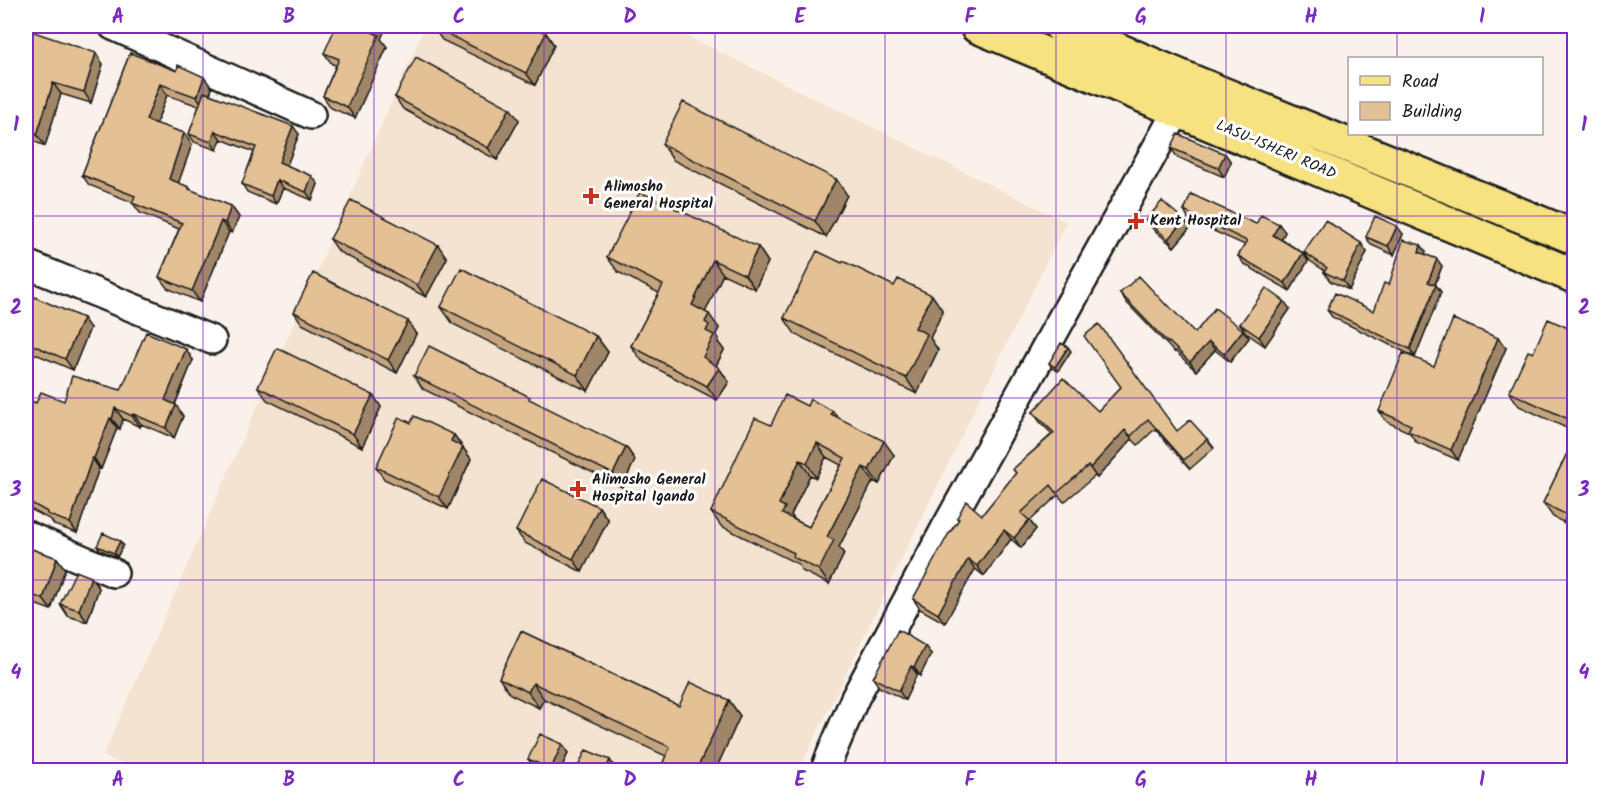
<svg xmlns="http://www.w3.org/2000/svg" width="1600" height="796" font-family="Kalam,sans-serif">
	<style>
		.built { fill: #f3e3d0 }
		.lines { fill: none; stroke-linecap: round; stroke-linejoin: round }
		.minor-casing { stroke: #1c1c1c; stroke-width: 32 }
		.major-casing { stroke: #1c1c1c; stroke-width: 38 }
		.minor { stroke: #fff; stroke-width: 27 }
		.major { stroke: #f6e281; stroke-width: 33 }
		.wall { fill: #c4a580; stroke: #1c1c1c; stroke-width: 1.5; fill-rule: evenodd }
		.shaded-wall { fill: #a08668; stroke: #1c1c1c; stroke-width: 1.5 }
		.building { fill: #e4c095; stroke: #1c1c1c; stroke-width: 1.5; fill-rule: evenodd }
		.grid { fill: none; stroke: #7b2cbf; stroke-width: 1.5; stroke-opacity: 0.55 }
		.poi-dot { fill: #c8321e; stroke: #fff; stroke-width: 2 }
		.labels { text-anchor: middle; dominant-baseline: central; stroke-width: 6; stroke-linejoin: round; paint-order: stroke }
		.street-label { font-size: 15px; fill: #1c1c1c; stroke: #fff }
		.poi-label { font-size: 15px; font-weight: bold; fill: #1c1c1c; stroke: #fff; text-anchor: start }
		.neatline { fill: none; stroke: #7b2cbf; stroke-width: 2 }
		.grid-label { font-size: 20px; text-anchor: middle; font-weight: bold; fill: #7b2cbf }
	</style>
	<rect width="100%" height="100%" fill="#faf2ea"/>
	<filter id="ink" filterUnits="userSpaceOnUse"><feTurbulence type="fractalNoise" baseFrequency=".0167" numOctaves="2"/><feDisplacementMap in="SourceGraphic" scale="12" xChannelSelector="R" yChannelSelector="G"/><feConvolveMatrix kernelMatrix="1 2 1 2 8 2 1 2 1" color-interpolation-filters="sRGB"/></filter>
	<g filter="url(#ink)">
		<path class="built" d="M425,26H667L1066,222L799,770H136L103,756Z"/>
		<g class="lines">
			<g class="minor-casing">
				<path id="minor" d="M113,26L311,115
					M26,264L212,340
					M26,535L114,573
					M825,770L829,759L855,698L946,527L1178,109"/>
			</g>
			<g class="major-casing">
				<path id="major" d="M977,26L1574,276
					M1061,26L1195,83L1574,237"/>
			</g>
			<use href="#minor" class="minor"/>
			<use href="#major" class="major"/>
		</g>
		<path class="wall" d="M433,27L546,33L554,45L535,85L442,40Z
			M26,39L103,64L91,103L61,94L45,146L26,138Z
			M381,39L387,47L355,118L331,108L323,96L336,65L332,64L324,53Z
			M130,53L212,88L210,94L299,134L287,165L318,184L312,200L283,188L276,204L247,192L242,184L254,152L221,139L217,150L194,142L189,134L199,106L167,95L156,124L184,133L192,144L178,183L189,187L191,190L231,206L239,217L232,233L229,232L200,302L167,288L159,277L179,229L140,213L132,202L89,185L82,175Z
			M1575,79V107L1571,105L1567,98Z
			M395,97L519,120L497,160L403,109Z
			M662,144L836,179L847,195L826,237L673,160Z
			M1171,148L1225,154L1231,162L1224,177L1177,157Z
			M1184,211L1256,224L1285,232L1281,239L1303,253L1308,261L1290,291L1244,264L1238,256L1245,245L1189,220Z
			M1146,220H1184L1190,228L1174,247L1152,228Z
			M1403,234L1394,255L1371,245L1366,237Z
			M330,239L447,258L426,297L339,252Z
			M1421,245L1426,252L1425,254L1442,266L1435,285L1441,292L1415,357L1332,317L1327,310L1374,311L1389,285Z
			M758,247L768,262L755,289L723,274L705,312L719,328L716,334L719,339L718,342L724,350L716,366L719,368L729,382L717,400L642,361L631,346L659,293L618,272L607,257Z
			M1304,252H1367L1349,290L1330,281L1324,272L1325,271L1310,261Z
			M26,290L37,299L90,328L73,370L26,350Z
			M1120,293L1166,305L1195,333L1243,330L1249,338L1230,362L1215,350L1196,371L1175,351L1174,352L1126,302Z
			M441,307L596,336L608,352L588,391L453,324Z
			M1290,309L1265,346L1246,333L1240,324Z
			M943,311L930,338L938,350L917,394L795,334L784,318Z
			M294,312L416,334L397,373L302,324Z
			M1575,331V432L1519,406L1509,392L1533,353Z
			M1506,348L1458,460L1416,442L1409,432L1387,422L1379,411L1434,366Z
			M1071,351L1058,371L1052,368L1049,363Z
			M193,360L175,405L183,416L174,438L141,424L140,427L123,419L120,429L117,428L101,469L99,468L77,533L54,525L51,520L30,509L26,502V399L36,403L64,401L121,390Z
			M414,376L626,447L635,460L622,487L423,389Z
			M258,387L373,395L381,407L362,447L267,400Z
			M1121,387L1177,431L1207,439L1214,448L1190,469L1155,429L1138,445L1132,439L1097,478L1095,476L1064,502L1058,495L1030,521L1036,529L1021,548L1011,539L984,576L975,569L945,623L920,609L913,599L959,520L957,518L982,515L1016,473L1013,469L1052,434L1040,422L1033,412L1098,411Z
			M807,406L833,411L837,417L894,455L879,484L873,481L839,547L844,554L829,584L802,571L798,564L721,526L711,512ZM826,457L841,465L809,527L795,520L791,515L810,475L816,478Z
			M411,423L454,435L471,459L448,509L384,479L376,467Z
			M1575,437V538L1573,537L1563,522L1553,517L1543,503Z
			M599,507L608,520L582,572L525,543L516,531Z
			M123,545L117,557L100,550L97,546Z
			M26,547L57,558L65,569L51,610L26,601Z
			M91,577L99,588L87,622L68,616L60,604Z
			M521,631L679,706L729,700L740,716L715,771H663L661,767L666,756L544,699L539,708L510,694L499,678Z
			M931,654L920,676L917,674L905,700L879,687L873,678Z
			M562,744L568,753L560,771H541L534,767L528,759Z"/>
		<path class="shaded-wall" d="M374,26H387L381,39L387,47L355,118L347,107Z
			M546,33L554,45L535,85L526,73Z
			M96,53L103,64L91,103L84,92Z
			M204,77L212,88L205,108L197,97Z
			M53,83L61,94L45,146L37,135Z
			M160,84L167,95L153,131L146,120Z
			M510,108L519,120L497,160L488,148Z
			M293,126L299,134L285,170L279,162Z
			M215,131L221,139L217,150L211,142Z
			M184,133L192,144L176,190L169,179Z
			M1225,154L1231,162L1224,177L1218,168Z
			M26,173L32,182L26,197Z
			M312,176L318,184L312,200L306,192Z
			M836,179L847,195L826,237L815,221Z
			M277,180L283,188L276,204L271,196Z
			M231,206L239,217L232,233L225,223Z
			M1184,220L1190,228L1174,247L1168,239Z
			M221,221L229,232L200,302L192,291Z
			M1279,224L1285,232L1279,243L1273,235Z
			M1397,226L1403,234L1394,255L1388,246Z
			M1361,243L1367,252L1349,290L1343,281Z
			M438,245L447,258L426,297L417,285Z
			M1421,245L1426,252L1424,259L1419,252Z
			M758,247L768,262L755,289L745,275Z
			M1303,253L1308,261L1290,291L1285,283Z
			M1437,259L1442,266L1433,289L1428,282Z
			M713,260L723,274L702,319L692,305Z
			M1436,285L1441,292L1415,357L1410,349Z
			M932,295L943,311L930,338L938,350L917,394L906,378L915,328Z
			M1284,301L1290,309L1265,346L1259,337Z
			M709,314L719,328L716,334L719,339L718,342L724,350L713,371L703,357L705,322Z
			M83,318L90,328L73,370L65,359Z
			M408,321L416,334L397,373L388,360Z
			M1243,330L1249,338L1230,362L1224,354Z
			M596,336L608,352L588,391L577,375Z
			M1498,338L1506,348L1458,460L1451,450Z
			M1209,342L1215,350L1196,371L1190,362Z
			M1068,347L1071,351L1058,371L1055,367Z
			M186,349L193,360L172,411L165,400Z
			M719,368L729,382L717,400L707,386Z
			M373,395L381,407L362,447L353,434Z
			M176,405L183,416L174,438L166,428Z
			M115,408L123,419L120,429L112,419Z
			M133,414L141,424L140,427L132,416Z
			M110,418L117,428L101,469L94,458Z
			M1125,430L1132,439L1097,478L1090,468Z
			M454,435L471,459L448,509L439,497L451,441Z
			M884,441L894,455L879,484L869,470Z
			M817,443L826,457L816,478L807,463Z
			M626,447L635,460L622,487L613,474Z
			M92,458L99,468L77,533L70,523Z
			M800,460L810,475L791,515L795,521L782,514L779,504Z
			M863,467L873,481L839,547L844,554L829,584L819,570L827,537Z
			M599,507L608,520L582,572L573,559Z
			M1029,520L1036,529L1021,548L1014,538Z
			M1004,530L1011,539L984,576L977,566Z
			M120,541L123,545L117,557L114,553Z
			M57,558L65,569L51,610L43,599Z
			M968,559L975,569L945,623L938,614Z
			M91,577L99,588L87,622L79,610Z
			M925,646L931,654L920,676L914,667Z
			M911,666L917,674L905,700L899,691Z
			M533,683L544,699L539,708L528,692Z
			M729,700L740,716L715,771H696Z
			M562,744L568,753L560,771H552L551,769Z
			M610,760L617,771H605Z"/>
		<path class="building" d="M336,26H374L372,32L379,35L347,107L323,96L339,59L324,53Z
			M434,26H531L546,33L526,73L433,27Z
			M28,30L96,53L84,92L53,83L37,135L26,130V39Z
			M130,53L177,71L178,65L204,77L197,97L160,84L146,120L184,133L169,179L189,187V189L231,206L225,223L221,221L192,291L159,277L182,223L132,203L135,196L82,175Z
			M416,57L510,108L488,148L395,97Z
			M1575,79V102L1567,98Z
			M204,92L293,126L279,162L312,176L306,192L277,180L271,196L242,184L256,147L215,131L211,142L189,134Z
			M683,102L836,179L815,221L662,144Z
			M1178,134L1225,154L1218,168L1171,148Z
			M640,192L758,247L745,275L713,260L692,305L709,314L705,322L709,325L706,331L714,335L703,357L719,368L707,386L631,346L663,285L607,257Z
			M1191,194L1256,224L1261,215L1279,224L1273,235L1303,253L1285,283L1238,256L1247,241L1184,211Z
			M351,200L438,245L417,285L330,239Z
			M1162,201L1184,220L1168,239L1146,220Z
			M1375,216L1397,226L1388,246L1366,237Z
			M1325,220L1361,243L1343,281L1324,272L1327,268L1304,252Z
			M1403,240L1421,245L1419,252L1437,259L1428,282L1436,285L1410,349L1327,310L1335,293L1374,311L1384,283L1389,285Z
			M817,251L842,263L843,261L894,286L898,279L932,295L915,328L927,334L906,378L784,318Z
			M461,268L596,336L577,375L441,307Z
			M313,273L408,321L388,360L294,312Z
			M1139,276L1166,305L1167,304L1195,333L1215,308L1243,330L1224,354L1209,342L1190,362L1169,342L1168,343L1120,293Z
			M1266,288L1284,301L1259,337L1240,324Z
			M26,290L33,293L32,296L83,318L65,359L26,342Z
			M1453,319L1498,338L1451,450L1408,431L1411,425L1379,411L1403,353L1434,366Z
			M1548,319L1575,331V422L1509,392L1528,351L1533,353Z
			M1099,324L1177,431L1190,420L1207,439L1184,460L1148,419L1131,436L1125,430L1090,468L1088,466L1057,493L1051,485L1021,513L1029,520L1014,538L1004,530L977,566L968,559L938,614L913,599L948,535L959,519L957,518L966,501L982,515L1016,473L1013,469L1054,433L1033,412L1063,378L1098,411L1121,387L1084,336Z
			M146,332L186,349L165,400L176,405L166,428L133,414L132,416L115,408L112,419L110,418L94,458H92L70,523L47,514V512L26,500V491L27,487L26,486V399L36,403L41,392L64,401L72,376L121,390Z
			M1061,343L1068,347L1055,367L1049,363Z
			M429,346L530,397L529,399L626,447L613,474L414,376Z
			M277,348L373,395L353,434L258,387Z
			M785,395L807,406L810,399L833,411L831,414L884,441L869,470L863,467L827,537L834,540L819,570L793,557L794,553L711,512L755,418L771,425ZM817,443L845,458L809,527L782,514L785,507L779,504L800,460L807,463Z
			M414,416L454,435L451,441L463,447L439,497L376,467L399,417L411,423Z
			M1575,437V528L1563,523L1567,515L1543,503Z
			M542,479L599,507L573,559L516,531Z
			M103,533L120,541L114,553L97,546Z
			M26,547L57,558L43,599L26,593Z
			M76,571L91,577L79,610L60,604Z
			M898,630L925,646L914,667L911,666L899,691L873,678Z
			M521,631L679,706L690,682L729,700L696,771H668L661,767L670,747L533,683L528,692L499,678Z
			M540,734L562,744L551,769L528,759Z
			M586,750L610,760L605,771H576Z"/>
	</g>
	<path class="grid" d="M203,26V770M374,26V770M544,26V770M715,26V770M885,26V770M1056,26V770M1226,26V770M1397,26V58M1397,134V770M26,216H1574M26,398H1574M26,580H1574"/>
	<g class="poi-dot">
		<path d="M588 187h6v6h6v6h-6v6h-6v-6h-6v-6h6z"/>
		<path d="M1133 212h6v6h6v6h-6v6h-6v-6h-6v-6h6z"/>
		<path d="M575 480h6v6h6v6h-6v6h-6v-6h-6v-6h6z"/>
	</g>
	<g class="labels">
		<g class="street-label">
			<text transform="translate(1276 150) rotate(23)">LASU-ISHERI ROAD</text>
		</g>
		<g class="poi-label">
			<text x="604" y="187">Alimosho<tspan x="604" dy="17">General Hospital</tspan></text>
			<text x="1150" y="221">Kent Hospital</text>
			<text x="592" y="480">Alimosho General<tspan x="592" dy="17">Hospital Igando</tspan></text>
		</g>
	</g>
	<rect width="1600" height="796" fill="none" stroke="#fff" stroke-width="66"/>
	<rect x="1348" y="57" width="195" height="78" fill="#ffffff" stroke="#a4a4a4" stroke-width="1.5"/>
	<rect x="1360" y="76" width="30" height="9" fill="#f6e281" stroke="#a4a4a4" stroke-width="1.5"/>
	<text x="1402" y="87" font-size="18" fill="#1c1c1c">Road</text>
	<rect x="1360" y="102" width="30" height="18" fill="#e4c095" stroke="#a4a4a4" stroke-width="1.5"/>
	<text x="1402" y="117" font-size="18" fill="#1c1c1c">Building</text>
	<rect x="33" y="33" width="1534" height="730" class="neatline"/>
	<g class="grid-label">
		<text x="118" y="23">A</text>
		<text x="289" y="23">B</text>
		<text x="459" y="23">C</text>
		<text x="630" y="23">D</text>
		<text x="800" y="23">E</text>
		<text x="970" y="23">F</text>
		<text x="1141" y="23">G</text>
		<text x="1311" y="23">H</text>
		<text x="1482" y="23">I</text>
		<text x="16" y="131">1</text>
		<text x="1584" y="131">1</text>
		<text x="16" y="314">2</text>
		<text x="1584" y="314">2</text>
		<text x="16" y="496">3</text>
		<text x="1584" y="496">3</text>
		<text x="16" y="679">4</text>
		<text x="1584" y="679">4</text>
		<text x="118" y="786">A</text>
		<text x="289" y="786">B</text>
		<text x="459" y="786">C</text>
		<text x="630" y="786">D</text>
		<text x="800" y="786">E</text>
		<text x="970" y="786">F</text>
		<text x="1141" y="786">G</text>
		<text x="1311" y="786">H</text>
		<text x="1482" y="786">I</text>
	</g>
</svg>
